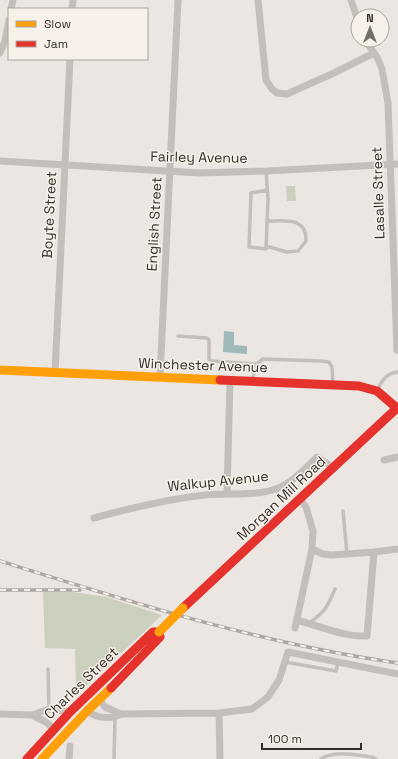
<svg xmlns="http://www.w3.org/2000/svg" width="398" height="759" font-family="'Space Grotesk',sans-serif">
	<style>
		.green { fill: #cbcfbd }
		.water { fill: #9fb8ba }
		.lines { fill: none; stroke-linecap: round; stroke-linejoin: round }
		.lane { stroke: #c4bfba; stroke-width: 3.5 }
		.street { stroke: #c4bfba; stroke-width: 7 }
		.slow { stroke: #ff9f0a; stroke-width: 9 }
		.jam { stroke: #e5322d; stroke-width: 9 }
		.rail-casing { stroke: #aca8a4; stroke-width: 3.5 }
		.rail { stroke: #f7f1e9; stroke-width: 2; stroke-dasharray: 6; stroke-linecap: butt }
		.slow-bridge { stroke: #ff9f0a; stroke-width: 9 }
		.labels { text-anchor: middle; dominant-baseline: central; stroke-width: 3; stroke-linejoin: round; paint-order: stroke }
		.street-label { font-size: 14px; fill: #342d29; stroke: #f7f1e9 }
	</style>
	<rect width="100%" height="100%" fill="#ebe6e1"/>
	<path class="green" d="M286,186H295L296,201H287Z
		M43,592H73L106,597L162,615L76,695L75,649L45,648Z"/>
	<path class="water" d="M224,331L234,332V345L247,346V354L223,352Z"/>
	<g class="lines">
		<path class="lane" d="M266,171L268,199L266,249L249,247L251,193L267,190
			M266,246L287,252L298,251L306,241C307,217 285,221 267,221
			M178,336L207,338L209,340V359L211,361L256,364
			M253,380C254,370 254,365 263,359L321,361L329,362L332,367L333,384
			M377,390C383,380 386,373 398,372
			M343,511L347,554
			M309,623C325,612 328,606 335,589
			M285,662L336,671L338,663
			M48,669L49,709
			M114,759L115,717
			M321,759C335,750 356,755 372,757L376,759"/>
		<path class="street" d="M258,0L266,80L272,89L277,93L287,94L334,73L374,53
			M351,0L358,21
			M11,9L13,0
			M72,9L73,0
			M365,40L377,57L382,69L388,103L397,350
			M0,53L5,41L9,20
			M0,161L200,173L266,171L398,164
			M55,373L70,59
			M160,377L178,0
			M384,460L398,457
			M227,493L230,381
			M94,518C131,508 168,499 205,495C227,493 256,496 276,489C291,484 305,469 317,457L334,468
			M312,549L323,554L332,555L374,552L398,549
			M297,620C319,626 344,637 367,636L374,552
			M295,628L312,549L313,531L306,507L300,499
			M99,699L105,707L121,714L219,713L252,709L268,697L279,680L288,652L398,674
			M87,711C96,718 111,720 121,714
			M219,713L220,759
			M0,714L32,715L49,709L70,712
			M32,715L46,722L54,729
			M69,759L70,746"/>
		<path class="slow" d="M0,370L220,380
			M42,759L87,711L111,688"/>
		<path class="jam" d="M220,380L359,386L377,391L398,409
			M183,608L398,407
			M27,759L70,712L153,632H159L160,637L111,688"/>
		<g class="rail-casing">
			<path id="rail" d="M0,561C131,602 262,644 398,663
				M0,590H80"/>
		</g>
		<use href="#rail" class="rail"/>
		<path class="slow-bridge" d="M159,632L183,608"/>
	</g>
	<g class="labels">
		<g class="street-label">
			<text transform="translate(199 157) rotate(1)">Fairley Avenue</text>
			<text transform="translate(378 193) rotate(-92)">Lasalle Street</text>
			<text transform="translate(49 215) rotate(-87)">Boyte Street</text>
			<text transform="translate(154 224) rotate(-87)">English Street</text>
			<text transform="translate(203 365) rotate(2)">Winchester Avenue</text>
			<text transform="translate(218 481) rotate(-6)">Walkup Avenue</text>
			<text transform="translate(281 498) rotate(-43)">Morgan Mill Road</text>
			<text transform="translate(81 683) rotate(-44)">Charles Street</text>
		</g>
	</g>
	<rect x="8" y="8" width="140" height="52" fill="#f7f1e9" stroke="#a9a39c"/>
	<rect x="16" y="21" width="20" height="6" fill="#ff9f0a" stroke="#a9a39c"/>
	<text x="44" y="28" font-size="12" fill="#342d29">Slow</text>
	<rect x="16" y="41" width="20" height="6" fill="#e5322d" stroke="#a9a39c"/>
	<text x="44" y="48" font-size="12" fill="#342d29">Jam</text>
	<g transform="translate(370 28)"><circle r="19" fill="#f7f1e9" stroke="#a9a39c"/>
	<path d="M0-3L7 15L0 10L-7 15Z" fill="#746e69"/>
	<text y="-6" font-size="11" font-weight="bold" text-anchor="middle" fill="#342d29">N</text>
	</g>
	<path d="M262 743v6h99v-6" fill="none" stroke="#342d29" stroke-width="2"/>
	<text x="268" y="743" font-size="12" fill="#342d29" stroke="#f7f1e9" stroke-width="3" paint-order="stroke">100 m</text>
</svg>
